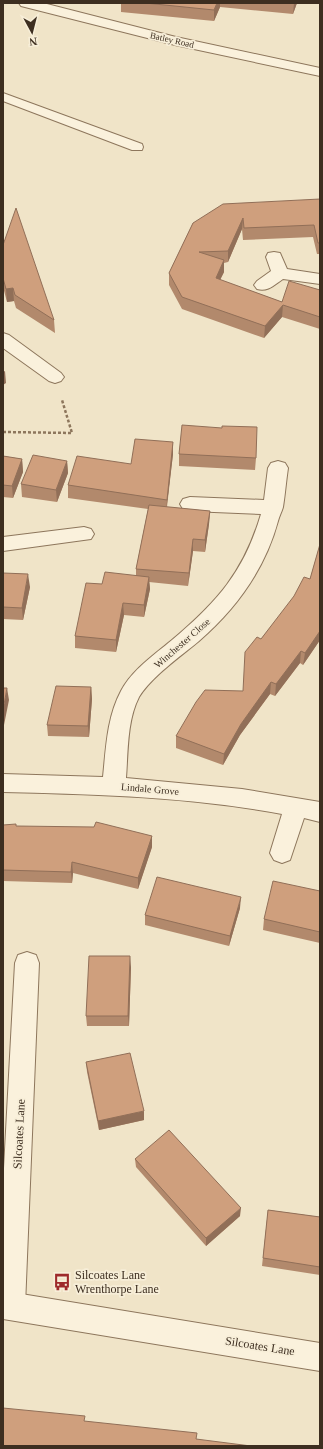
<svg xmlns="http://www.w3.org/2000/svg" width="323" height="1449" font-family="'Times New Roman',serif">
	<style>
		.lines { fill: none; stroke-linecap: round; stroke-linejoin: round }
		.service-casing { stroke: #8d765c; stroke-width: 2 }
		.minor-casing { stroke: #8d765c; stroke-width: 2 }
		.tertiary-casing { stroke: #8d765c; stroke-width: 2 }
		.path { stroke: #8d765c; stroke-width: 2.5; stroke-dasharray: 3 2; stroke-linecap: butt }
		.service { fill: #faf1dc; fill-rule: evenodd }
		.minor { fill: #faf1dc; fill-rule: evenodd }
		.tertiary { fill: #faf1dc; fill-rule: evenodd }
		.wall { fill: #b2896c }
		.shaded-wall { fill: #916f58 }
		.building { fill: #cf9f7d; stroke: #916f58 }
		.labels { text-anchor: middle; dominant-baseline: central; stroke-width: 3.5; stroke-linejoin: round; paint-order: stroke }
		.far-street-label { font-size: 9px; fill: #3d2e20; stroke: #f7eed8 }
		.street-label { font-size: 10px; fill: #3d2e20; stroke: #f7eed8 }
		.near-street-label { font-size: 12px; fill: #3d2e20; stroke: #f7eed8 }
		.near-poi-label { font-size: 12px; fill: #3d2e20; stroke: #f7eed8; text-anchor: start }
	</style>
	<rect width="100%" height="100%" fill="#f0e4c8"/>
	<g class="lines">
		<g class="service-casing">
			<path id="service" d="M3,93L142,144L143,147L142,150H132L3,101Z"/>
		</g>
		<g class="minor-casing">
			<path id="minor" d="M274,252L280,253L287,269L320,274V284L283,279C274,285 268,292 257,289L254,285L257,281L271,271L266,257L268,253Z
				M3,333L9,335L61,373L64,377L61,381L55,383L49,381L3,348Z
				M278,461L285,463L288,468C286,481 285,495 283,507C282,511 279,517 278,521C265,569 236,609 199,641C181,656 151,677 139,697C127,720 128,752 126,778L242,789L320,802V822L304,818L290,860L282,863L274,860L270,853L282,814C190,797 96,794 3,792V774L103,777C106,748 107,717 121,691C132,670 154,655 172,640C217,602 244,572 261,514L190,511L183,509L180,504L183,499L190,497L264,500L268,468L271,463Z
				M84,527L91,529L94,534L91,539L3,551V537Z
				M27,952L36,955L39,963L25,1306L21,1316L11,1320L3,1317V1187L15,963L18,955Z"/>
		</g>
		<g class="tertiary-casing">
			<path id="tertiary" d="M19,3H43L176,37L320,68V76L175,45L21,6Z
				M3,1291L320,1343V1371L3,1319Z"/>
		</g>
		<path class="path" d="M3,432L72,433L62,400"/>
		<use href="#service" class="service"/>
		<use href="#minor" class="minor"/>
		<use href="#tertiary" class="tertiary"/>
	</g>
	<path class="wall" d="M121,3H297L293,14L220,7L214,21L121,12Z
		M320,199V254H317L313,237L243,240L242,229L228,262L224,263V272L220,280L282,302L320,290V329L282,317L264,338L182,309L169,285V273L193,223Z
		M3,245L54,320L55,333L16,308L14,301L7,302L3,287Z
		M222,428L256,458L255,470L179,466V454Z
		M173,442V454L167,507L210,511L209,524L205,552L193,551L188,586L149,582L150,589L144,617L124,615L116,652L75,648V636L102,584L136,575V569L148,509L68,498V485L131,464Z
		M3,456L22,459L23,472L13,498L3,497Z
		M67,461L68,473L57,502L22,497L21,484Z
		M320,544V640L303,665L300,663L275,696L270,694L240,735L223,765L176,748V736L243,691L261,639L310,579Z
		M3,573L30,587L23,620L3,619Z
		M91,687L92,699L89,737L48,736L47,725Z
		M3,825L152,836V847L138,889L73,873L72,883L3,881Z
		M320,891V943L263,930L264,919Z
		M240,908L229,946L145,925V915Z
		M131,967L129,1026H87L86,1016Z
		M86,1062L144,1120L99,1130L87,1072Z
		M135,1159L240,1216L206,1246L136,1167Z
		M268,1210L320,1217V1275L262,1266Z"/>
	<path class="shaded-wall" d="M217,3H220V7L214,21V10Z
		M294,3H297L293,14Z
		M243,218L242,229L228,262V251Z
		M224,260V272L215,290L216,278Z
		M13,288L14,301L7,302L6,289Z
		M283,305L282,317L264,338L265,326Z
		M5,371L6,383L3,385V372Z
		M173,442V454L166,512L167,500Z
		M22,459L23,472L13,498L12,486Z
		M67,461L68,473L57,502L56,490Z
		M210,511L209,524L205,552V540Z
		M193,539V551L188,586L189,573Z
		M28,574L30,587L23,620L22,608Z
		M149,577L150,589L144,617V605Z
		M123,603L124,615L116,652V640Z
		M320,631V640L303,665L305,653Z
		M301,651L300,663L275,696L276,684Z
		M271,682L270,694L240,735L223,765L224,754L241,724Z
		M91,687L92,699L89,737L88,726Z
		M7,688L9,700L3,730V710Z
		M152,836V847L138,889V878Z
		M72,862L73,873L72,883L71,872Z
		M241,897L240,908L229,946L230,936Z
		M130,956L131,967L129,1026L128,1016Z
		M144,1111V1120L99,1130L98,1121Z
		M241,1208L240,1216L206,1246V1238Z"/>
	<path class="building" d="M145,3H217L214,10Z
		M320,199V243H318L314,225L244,228L243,218L228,251L199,252L224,260L216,278L282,302L289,281L320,290V317L283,305L265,326L182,297L169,273L193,223L223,204Z
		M16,208L54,320L15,295L13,288L6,289L3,278V245Z
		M182,425L222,428V426L257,427L256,458L179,454Z
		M135,439L173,442L167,500L68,485L77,456L131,464Z
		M33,455L67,461L56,490L21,484Z
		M3,456L22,459L12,486L3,485Z
		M149,505L210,511L205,540L193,539L189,573L136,569Z
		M320,544V631L305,653L301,651L276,684L271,682L241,724L224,754L176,736L196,702L205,690L243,691L245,652L257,637L261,639L294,596L304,577L310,579Z
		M105,572L149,577L144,605L123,603L116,640L75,636L86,583L102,584Z
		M3,573L28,574L22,608L3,607Z
		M56,686L91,687L88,726L47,725Z
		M3,688H7L3,710Z
		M96,822L152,836L138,878L72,862L71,872L3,870V825L16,824V826L94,827Z
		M157,877L241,897L230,936L145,915Z
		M273,881L320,891V932L264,919Z
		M89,956H130L128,1016H86Z
		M130,1053L144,1111L98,1121L86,1062Z
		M169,1130L241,1208L206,1238L135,1159Z
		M268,1210L320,1217V1267L263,1258Z
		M3,1408L85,1416L84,1421L197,1433L196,1439L251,1446H3Z"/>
	<defs>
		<g id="bus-bare" transform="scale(1.38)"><path d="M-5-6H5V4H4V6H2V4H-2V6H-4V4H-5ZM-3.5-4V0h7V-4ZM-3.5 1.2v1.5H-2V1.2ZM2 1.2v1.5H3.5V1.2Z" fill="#9e2a2b" stroke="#f7eed8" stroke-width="2.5" paint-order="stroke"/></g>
	</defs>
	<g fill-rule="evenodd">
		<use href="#bus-bare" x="62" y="1282"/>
	</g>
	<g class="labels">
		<g class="far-street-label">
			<text transform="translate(172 40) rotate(13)">Batley Road</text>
		</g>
		<g class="street-label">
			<text transform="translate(182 643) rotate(-41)">Winchester Close</text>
			<text transform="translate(150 789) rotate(5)">Lindale Grove</text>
		</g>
		<g class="near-street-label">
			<text transform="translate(19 1134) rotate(-87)">Silcoates Lane</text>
			<text transform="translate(260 1346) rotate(9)">Silcoates Lane</text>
		</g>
		<g class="near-poi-label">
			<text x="75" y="1275">Silcoates Lane<tspan x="75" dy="14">Wrenthorpe Lane</tspan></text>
		</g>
	</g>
	<rect width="323" height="1449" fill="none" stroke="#3d2e20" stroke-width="8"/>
	<g transform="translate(32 32) rotate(173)" stroke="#f7eed8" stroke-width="3" paint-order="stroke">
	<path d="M0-3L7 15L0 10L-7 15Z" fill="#3d2e20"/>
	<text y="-6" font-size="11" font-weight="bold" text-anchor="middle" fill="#3d2e20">N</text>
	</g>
</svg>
